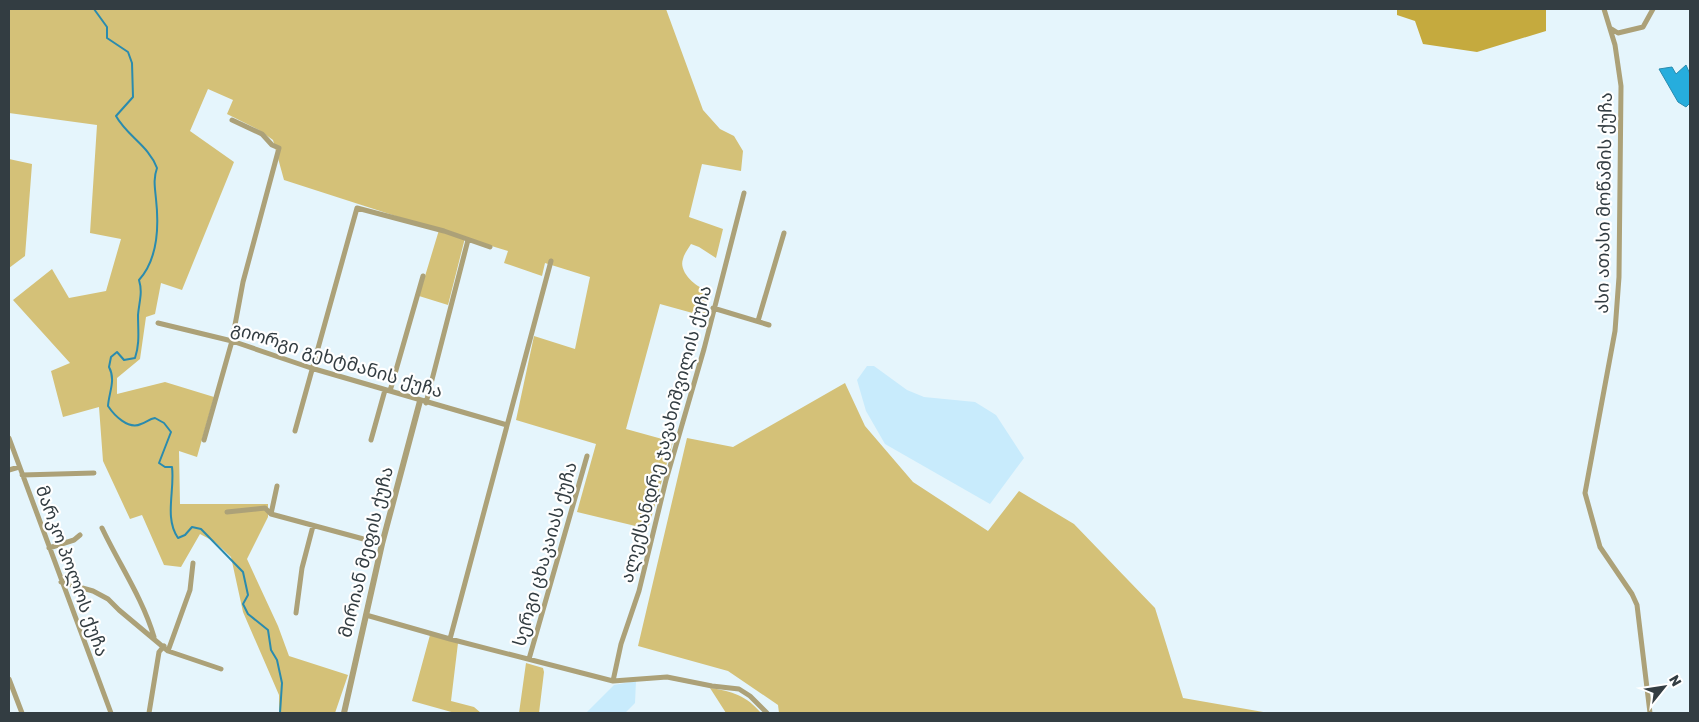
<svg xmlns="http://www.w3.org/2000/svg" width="1699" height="722" font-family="Rubik,'Noto Sans Georgian',sans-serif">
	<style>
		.built { fill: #c8ebfc }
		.green { fill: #d4c178 }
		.forest { fill: #c5aa3e }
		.water { fill: #26addd; stroke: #2a8bae }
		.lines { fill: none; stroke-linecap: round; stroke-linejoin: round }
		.stream { stroke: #2a8bae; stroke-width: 2 }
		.minor { stroke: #aca178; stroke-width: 5 }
		.tertiary { stroke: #aca178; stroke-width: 6 }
		.labels { text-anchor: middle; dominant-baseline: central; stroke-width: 4.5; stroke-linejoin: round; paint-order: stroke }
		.street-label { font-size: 18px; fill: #333d42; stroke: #fff }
	</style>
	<rect width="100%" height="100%" fill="#e5f5fc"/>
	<path class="built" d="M867,366H874L907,390L924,397L975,402L996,415L1024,458L990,504L885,444L866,411L857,380Z
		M636,681L635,703L625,713H586L614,685Z"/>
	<path class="green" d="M9,9H666L703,110L720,129L734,136L743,151L741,171L702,164L689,217L723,229L716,258L699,247L691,244C688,249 684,254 683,259C678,272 697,289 709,290L707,317L660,304L626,429L673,442L648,529L577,512L596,444L516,420L534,336L575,349L590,277L545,263L542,276L504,263L508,251L465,238L448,305L419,296L439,230L284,180L273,140L259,130L227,114L233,100L208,89L190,131L234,162L182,290L161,283L155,314L146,317L140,359L117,378V394L165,382L214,397L197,457L179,451L180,504H268V517L247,559L278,626L289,656L348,675L335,713H279V695L243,612L231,557L215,542L200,534L181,567L164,565L142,515L130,519L103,461L99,407L63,417L51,371L70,363L13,300L52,269L69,298L106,291L121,239L90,233L97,125L9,113Z
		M9,159L32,164L25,256L9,268Z
		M845,383L865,426L913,482L988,531L1019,491L1074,524L1155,608L1183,698L1269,713H779L778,705L728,671L638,646L687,438L733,447Z
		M430,635L458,643L451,701L474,707L481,713H455L412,701Z
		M526,663L543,668L544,672L539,713H519Z
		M710,688C732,691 747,696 761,713H726Z"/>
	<path class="forest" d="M1397,9H1546V31L1477,52L1423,44L1415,21L1397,15Z"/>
	<path class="water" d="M1686,65L1690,74V103L1686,107L1678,102L1659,69L1672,67L1676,74Z"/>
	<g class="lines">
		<path class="stream" d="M94,9L107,27V38L128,52L132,63L133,97L116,116C127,136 149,146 157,168C153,179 155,188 156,199C159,226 158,259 139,280C143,293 139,302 138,315C138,331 140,343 135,358L124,360L117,352L111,357L109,367C116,380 109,392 108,406C114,415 128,430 141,424C147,422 149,419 155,418L164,423L171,432L159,463L165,467H172C175,490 164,518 178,538L185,535L192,527L201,529L243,572L248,595L243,604L248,614L268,630L271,650L277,660L282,683L280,713"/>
		<path class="minor" d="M1604,9L1615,45L1621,86L1619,277L1615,331L1585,493L1600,547L1632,594L1637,605L1650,713
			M1610,28L1618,33L1643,27L1653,9
			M713,308L769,325
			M758,321L784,233
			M158,323L232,341L311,368L507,425
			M390,391L423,276
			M426,403L468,240
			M295,431L357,208L444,231L490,247
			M9,438L111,713
			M204,440L232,341L243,282L279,148L272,145L262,134L232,120
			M371,440L385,390
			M9,470L19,467
			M22,475L94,473
			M227,512L265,508L271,514L382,544
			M271,514L277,486
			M102,528C119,564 143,599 154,637
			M49,548L74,540L80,535
			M61,582L93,591L108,599L119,610L168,651L221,669
			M296,613L302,568L313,526
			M366,615L450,639L613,681L667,677L712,686L739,689L750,696L767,713
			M450,639L551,261
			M168,651L190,590L193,563
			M529,659L587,456
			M9,679L22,713
			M613,681L621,644L639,591L666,480L704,349L744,193
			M149,713L159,652L164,646"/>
		<path class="tertiary" d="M344,713L382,544L420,401"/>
	</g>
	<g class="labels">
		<g class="street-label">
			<text transform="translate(1604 203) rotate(-89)">ასი ათასი მოწამის ქუჩა</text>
			<text transform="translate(337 360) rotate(17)">გიორგი გეხტმანის ქუჩა</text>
			<text transform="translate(666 434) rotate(-75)">ალექსანდრე ჯავახიშვილის ქუჩა</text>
			<text transform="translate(366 552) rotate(-76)">მირიან მეფის ქუჩა</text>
			<text transform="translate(545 554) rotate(-74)">სერგი ცხაკაიას ქუჩა</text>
			<text transform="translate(72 571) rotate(70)">მარკო პოლოს ქუჩა</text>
		</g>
	</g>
	<rect width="1699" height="722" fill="none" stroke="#333d42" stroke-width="20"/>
	<g transform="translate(1664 687) rotate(60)" stroke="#ffffff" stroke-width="4" paint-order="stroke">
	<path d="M0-4L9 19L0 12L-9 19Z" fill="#333d42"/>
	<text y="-8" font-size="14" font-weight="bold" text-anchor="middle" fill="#333d42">N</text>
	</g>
</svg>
